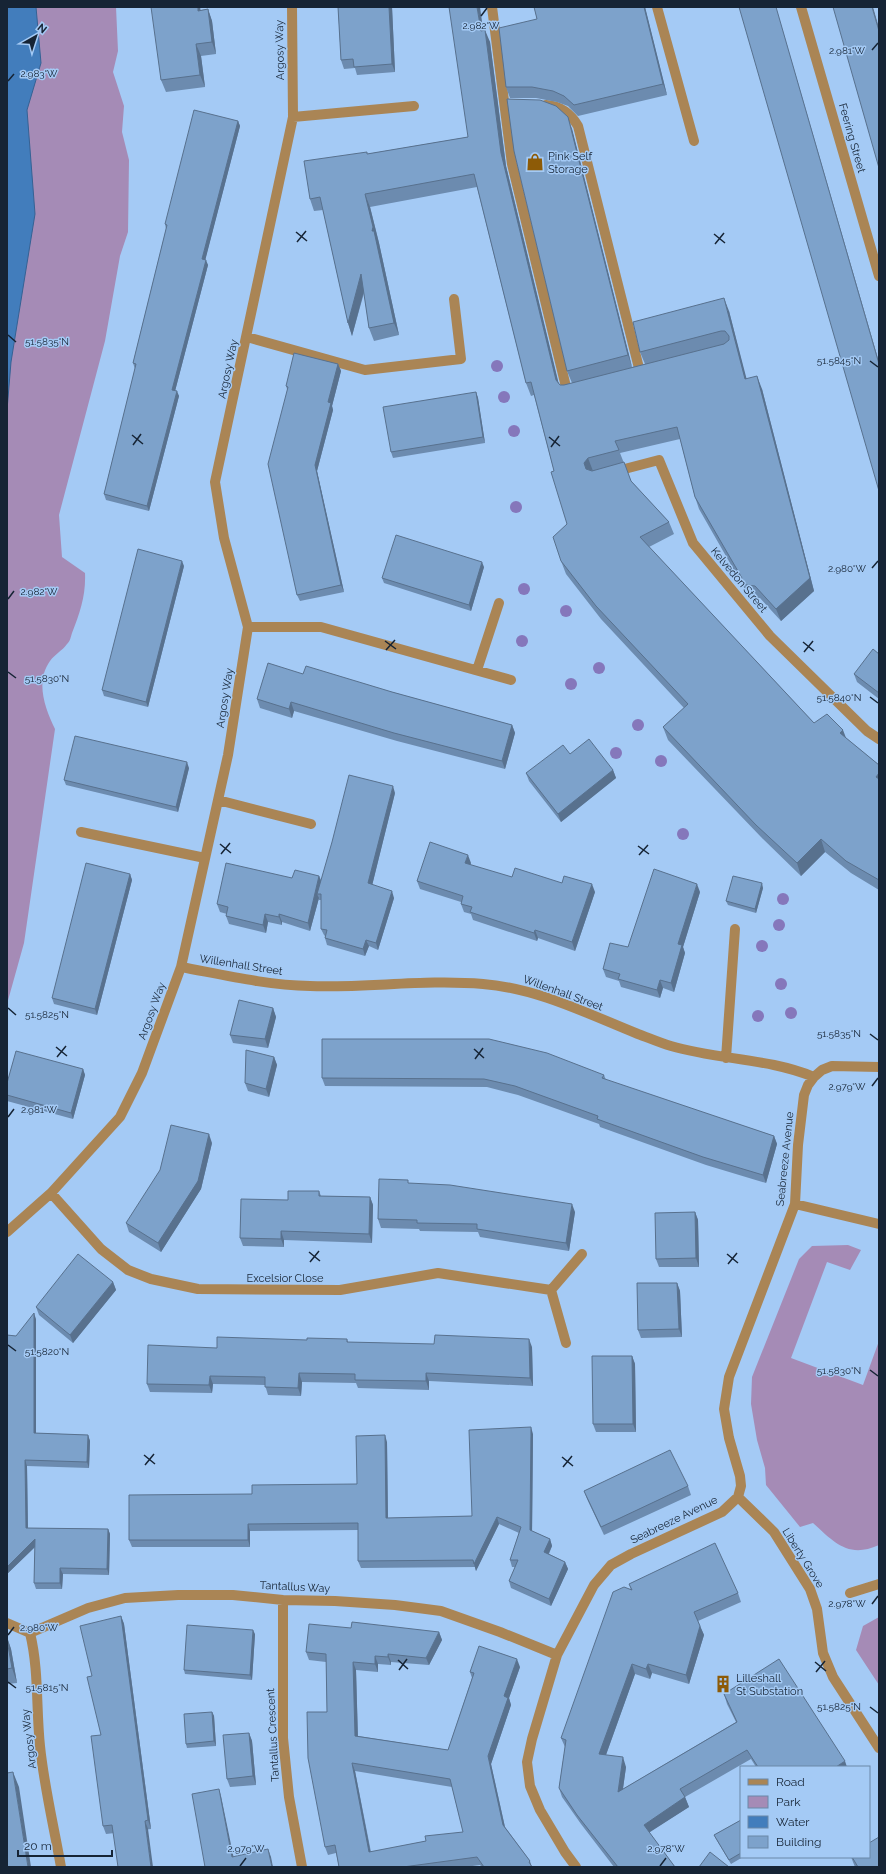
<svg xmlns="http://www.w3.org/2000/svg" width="886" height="1874" font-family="Raleway,sans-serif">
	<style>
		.green { fill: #a58bb6 }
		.water { fill: #427dbc; stroke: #356294 }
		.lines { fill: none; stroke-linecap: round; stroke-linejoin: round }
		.minor { stroke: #aa8555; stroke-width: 10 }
		.tree { fill: #8577bb }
		.wall { fill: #6c8baf; fill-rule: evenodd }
		.shaded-wall { fill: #58718e }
		.building { fill: #7da2cb; stroke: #58718e; fill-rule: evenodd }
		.ticks { fill: none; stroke: #162435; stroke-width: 1.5 }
		.labels { text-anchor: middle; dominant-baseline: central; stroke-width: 3; stroke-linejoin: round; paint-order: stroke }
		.street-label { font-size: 11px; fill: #162435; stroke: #a4caf5 }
		.poi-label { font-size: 11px; fill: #162435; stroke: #a4caf5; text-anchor: start }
		.ticks-label { font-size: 10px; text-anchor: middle; fill: #162435; stroke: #a4caf5; stroke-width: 3; stroke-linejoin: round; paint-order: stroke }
	</style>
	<rect width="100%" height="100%" fill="#a4caf5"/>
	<path class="green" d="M7,7H116L118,51L113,72L124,106L122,132L129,160L128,232L120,256L105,341L59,515L62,557L85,573C86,595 80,613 72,633C71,636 70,642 67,644C62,651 55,654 50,661C35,682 45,708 55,729L24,943L7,1004Z
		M848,1245L861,1250L850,1270L827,1262L791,1358L863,1385L879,1341V1545C848,1559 834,1542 813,1523L800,1527L766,1485L765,1468L757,1440L751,1404L752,1377L799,1259L812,1246Z
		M879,1617V1685L856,1650L863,1626Z"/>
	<path class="water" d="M7,7H36L41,63L27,110L35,214L11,362L7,410Z"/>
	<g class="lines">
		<path class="minor" d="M492,7L512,164L567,391L573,389
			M657,7L694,141
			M801,7L879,276
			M505,104H522
			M546,105C560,106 571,114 578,126L640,372L635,374
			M293,117L414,106
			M247,337L365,370L461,359L454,299
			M613,472L659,460L693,543L770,636L867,731L879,739
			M248,627H321L511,680
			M477,670L499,603
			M218,800L311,824
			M81,832L205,858
			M181,967C224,975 266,985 310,986C367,988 426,979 483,984C537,988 588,1014 638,1034C649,1038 660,1043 671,1046C719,1060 768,1058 814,1077
			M726,1058L735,929
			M51,1193L101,1249L128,1270L151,1279L198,1289L340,1290L438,1273L551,1290
			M795,1204L879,1224
			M7,1232L51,1193L120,1117L142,1073L181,967L228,755L248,627L224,538L215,482L293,117L292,7
			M566,1343L551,1290L582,1254
			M738,1497L774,1532L810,1589L817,1609L823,1653L833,1677L879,1748
			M850,1593L879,1584
			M283,1600V1738L289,1797L302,1867
			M7,1623L30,1633C39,1670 36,1708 40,1746C44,1786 54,1827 61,1867
			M30,1633L88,1608L125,1598L178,1595H233L283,1600L335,1601L395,1605L441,1611L500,1632L557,1655
			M576,1867L565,1852L540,1810L530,1786L527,1762L532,1739L557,1655L594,1585L611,1565L631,1554L722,1512L738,1497L741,1486L740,1476L729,1438L724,1409L729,1377L795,1204L798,1145L804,1095L808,1085L814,1077L822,1070L832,1066L879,1067"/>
	</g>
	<g class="tree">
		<circle cx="497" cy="366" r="6"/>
		<circle cx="504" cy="397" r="6"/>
		<circle cx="514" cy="431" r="6"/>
		<circle cx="516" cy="507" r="6"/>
		<circle cx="524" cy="589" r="6"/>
		<circle cx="566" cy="611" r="6"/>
		<circle cx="522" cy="641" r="6"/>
		<circle cx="599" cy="668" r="6"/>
		<circle cx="571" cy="684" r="6"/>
		<circle cx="638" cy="725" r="6"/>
		<circle cx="616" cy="753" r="6"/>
		<circle cx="661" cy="761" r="6"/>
		<circle cx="683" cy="834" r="6"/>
		<circle cx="783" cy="899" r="6"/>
		<circle cx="779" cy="925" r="6"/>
		<circle cx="762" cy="946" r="6"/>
		<circle cx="781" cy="984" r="6"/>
		<circle cx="791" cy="1013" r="6"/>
		<circle cx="758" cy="1016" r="6"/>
	</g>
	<path class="wall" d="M338,7H392L395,72L357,75L355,68L344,69L341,60Z
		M534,7H645L667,95L578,116L568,106L557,102L536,98H510L506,87L537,19Z
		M208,9L212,21L216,54L201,56L205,87L166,92L161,80L201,10Z
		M483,30L490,42L506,166L558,382L560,385H564L572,383L567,371L572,129L632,367L645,364L640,352L729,311L746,379L762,389L814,591L781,621L760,598H750L699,509L695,497L680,439L620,453L631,481L669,522L674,534L649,547L814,723L846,738L879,765V890L851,873L825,852L801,876L761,837L668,740L663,727L684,708L601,619L566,574L561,561L567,524L554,471L534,395L531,396L526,383L477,187L370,207L379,243L399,335L374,341L369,328L364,293L352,336L348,323L323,210L314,211L310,199L367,154L468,137Z
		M238,121L240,126L205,260L208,265L175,391L179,396L149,511L106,500L104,494L135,369L133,363L166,229L165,224Z
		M338,364L341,371L332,406L333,410L317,471L344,592L300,601L297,595L287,389L286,386Z
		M476,392L478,398L485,443L393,458L391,452Z
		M184,566L148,707L104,696L102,690Z
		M484,567L471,611L384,583L382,578Z
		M879,654V699L857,682L854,674Z
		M303,674L392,692L512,725L515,733L505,769L397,741L294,711L292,718L260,708L257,699Z
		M570,754L613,770L616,778L561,822L529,781L526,773Z
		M189,768L178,812L66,785L64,780Z
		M395,793L372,885L394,898L378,950L369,946L365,956L327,945L325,938V936L324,935L321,929V900H319V898L310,931L282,922V925L268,922L266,933L229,924L226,916L227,914L220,912L217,904L292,878L319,876L321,880Z
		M471,863L470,865L512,877L562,883L595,892L575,951L538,938L537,941L473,920L471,914L464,912L461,904V902L420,889L417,881Z
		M130,874L132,880L97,1015L54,1004L52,998Z
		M763,888L756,913L728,905L726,901Z
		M700,892L683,947L685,953L674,992L663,988L660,998L621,987L619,981L606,977L603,969L628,947Z
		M273,1008L276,1017L268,1048L233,1043L230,1035Z
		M274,1057L277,1065L269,1097L248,1091L245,1083Z
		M83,1069L85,1075L73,1119L7,1101V1083Z
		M604,1075L606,1080L774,1136L777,1144L766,1183L706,1165L600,1127L599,1124L518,1095L487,1087L325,1086L322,1078Z
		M212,1143L201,1189L161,1252L129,1232L126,1223Z
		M409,1183L575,1212L569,1251L480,1237L478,1232L420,1231L419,1229L381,1228L378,1219Z
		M319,1191L321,1196L370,1197L373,1205L372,1243L284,1240V1247L243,1246L240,1238L288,1200Z
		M695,1212L698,1220L699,1267H659L656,1259Z
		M113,1282L116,1290L73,1343L39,1315L36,1307Z
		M677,1283L680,1291L682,1337L641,1338L638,1330Z
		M36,1319V1433L88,1435L90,1441L89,1468L27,1466L28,1528L108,1529L110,1534L109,1575L63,1574L62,1589H36L34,1583L35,1547L7,1574V1335L16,1336Z
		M347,1339L348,1342L532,1347L533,1386L429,1381V1390L358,1388L356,1383L302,1382L301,1396L268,1395L265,1385L213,1384L212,1393L150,1392L147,1384L217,1348L307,1340Z
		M632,1356L635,1364L636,1432H596L593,1424Z
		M533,1434L532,1531L550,1539L552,1546L549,1554L565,1562L568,1569L551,1606L511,1588L509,1581L515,1567H512L510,1560L519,1533L499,1524L476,1571L475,1567L361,1568L358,1561V1530L250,1531V1547H132L129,1540L252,1494L357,1484L387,1442L388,1518L472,1516Z
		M688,1486L691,1495L604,1535L587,1499L584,1491Z
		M629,1584L738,1593L741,1602L698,1621L704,1635L689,1684L652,1673L650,1679L635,1674L606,1755L626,1767L623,1789L736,1722L727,1704L724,1694L847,1767H756L751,1759L685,1797L689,1807L649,1832L675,1867H614L581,1824L562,1797L559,1788L565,1747L561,1738L631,1590Z
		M121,1616L124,1624L151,1829L106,1834L103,1826L101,1735L92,1676Z
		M351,1628L439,1632L442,1640L429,1665L391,1662V1665L378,1664V1672L356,1670L358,1736L448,1750L472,1678L470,1672L520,1667L509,1698L511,1705L491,1764L505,1827L530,1861L532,1867H482L480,1865L465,1867H339L336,1853L328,1855L325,1847L327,1712L326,1662L309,1660L306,1652ZM355,1771L452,1787L463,1832L426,1841L371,1852Z
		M255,1634L252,1680L185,1674L184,1670Z
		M7,1637L11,1649L17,1683L7,1684Z
		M212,1712L214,1716L216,1746L187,1748L186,1744Z
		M249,1733L252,1741L256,1785L230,1787L227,1779Z
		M741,1820V1857H743L731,1864L716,1839L714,1835Z
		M851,1857H869L879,1867H855Z"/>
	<path class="shaded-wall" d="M198,7H200L203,22L198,11Z
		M389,7H392L395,72L392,64Z
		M477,7H480L485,43L481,31Z
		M644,7H645L667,95L663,84Z
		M776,7L879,362V364Z
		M872,7H873L879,28V31Z
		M208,9L212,21L216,54L212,42Z
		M485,30L490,42L506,166L561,393L556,380L501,153Z
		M196,44L201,56L205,87L200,75Z
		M568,117L572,129L632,367L628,355Z
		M238,121L240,126L204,265L202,259Z
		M365,194L370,207L379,243L399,335L394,323L372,231Z
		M206,260L208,265L174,395L172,390Z
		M361,274L365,287L352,336L348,323Z
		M724,298L729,311L750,392L745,379Z
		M338,364L341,371L332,406L333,410L317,471L344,592L341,585L315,465L328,402Z
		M757,376L762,389L814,591L781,621L776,609Z
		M177,391L179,396L149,511L147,506Z
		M476,392L478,398L485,443L483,437Z
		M588,458L593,471L586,469L584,463Z
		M182,561L184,566L148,707L146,702Z
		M482,562L484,567L471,611L469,605Z
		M291,702L294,711L292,718L289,709Z
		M512,725L515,733L505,769L502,761Z
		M843,730L848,743L840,733Z
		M187,762L189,768L178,812L176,807Z
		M613,770L616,778L561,822L558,814Z
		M879,773V786L876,777Z
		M393,786L395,793L371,890L368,883Z
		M821,839L825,852L801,876L797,863Z
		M468,855L471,863L468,871L465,863Z
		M130,874L132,880L97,1015L95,1009Z
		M319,876L322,884L317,894L319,898L310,931L308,923Z
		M762,883L763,888L756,913L755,909Z
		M592,884L595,892L575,951L572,942Z
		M697,884L700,892L683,947L685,953L674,992L671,983L678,944Z
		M392,891L394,898L378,950L376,943Z
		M265,914L268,922L266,933L263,925Z
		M279,914L282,922V925L279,917Z
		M535,930L538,938L537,941L534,933Z
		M366,940L369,946L365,956L363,949Z
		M660,980L663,988L660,998L657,990Z
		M273,1008L276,1017L268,1048L265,1039Z
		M274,1057L277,1065L269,1097L266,1089Z
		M83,1069L85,1075L73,1119L71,1113Z
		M209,1134L212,1143L201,1189L161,1252L158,1243Z
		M774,1136L777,1144L766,1183L763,1175Z
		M370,1197L373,1205L372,1243L369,1234Z
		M572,1204L575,1212L569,1251L566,1243Z
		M695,1212L698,1220L699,1267L696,1258Z
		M281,1231L284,1240V1247L281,1239Z
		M113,1282L116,1290L73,1343L70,1335Z
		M677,1283L680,1291L682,1337L679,1329Z
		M34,1313L36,1319V1439L34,1433Z
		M529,1339L532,1347L533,1386L530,1378Z
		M632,1356L635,1364L636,1432L633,1424Z
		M299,1373L302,1382L301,1396L298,1388Z
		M426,1373L429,1381V1390L426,1381Z
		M210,1376L213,1384L212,1393L209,1385Z
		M531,1427L533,1434L532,1537L530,1530Z
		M88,1435L90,1441L89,1468L87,1462Z
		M385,1435L387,1442L388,1525L386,1518Z
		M25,1460L27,1466L28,1533L26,1528Z
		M497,1517L499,1524L476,1571L474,1564Z
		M248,1524L250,1531V1547L248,1540Z
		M108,1529L110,1534L109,1575L107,1569Z
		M35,1539L37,1545L7,1574V1567Z
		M550,1539L552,1546L546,1559L544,1552Z
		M565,1562L568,1569L551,1606L549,1599Z
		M60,1568L63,1574L62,1589L60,1583Z
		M121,1616L124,1624L151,1829L148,1820Z
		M700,1626L704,1635L689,1684L686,1675Z
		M253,1630L255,1634L252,1680L250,1675Z
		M439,1632L442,1640L429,1665L426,1658Z
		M7,1637L11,1649L17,1683L12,1668Z
		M388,1654L391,1662V1665L388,1657Z
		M375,1656L378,1664V1672L375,1664Z
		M517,1659L520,1667L509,1698L511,1705L491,1764L506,1832L503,1825L488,1756L504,1696Z
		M353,1662L356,1670L358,1743L355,1736Z
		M632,1664L635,1674L603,1763L599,1754Z
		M648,1664L652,1673L650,1679L646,1669Z
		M212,1712L214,1716L216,1746L214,1741Z
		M249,1733L252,1741L256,1785L253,1776Z
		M623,1757L626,1767L621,1802L618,1792Z
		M845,1761L847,1767H836Z
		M352,1763L355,1771L372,1860L369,1852Z
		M13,1772L19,1787L31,1867H28Z
		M219,1789L221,1796L235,1864L232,1857Z
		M685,1797L689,1807L647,1834L644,1825Z
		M145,1821L148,1829L153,1867H151Z
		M268,1849L271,1857L273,1867H272Z"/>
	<path class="building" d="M151,7H198V11L208,9L212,42L196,44L200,75L161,80Z
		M338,7H389L392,64L354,67L353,59L341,60Z
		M449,7H477L481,31L485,30L501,153L556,380L560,385H564L724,344L729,340V336L725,331H721L640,352L633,322L724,298L745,379L757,376L810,578L776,609L755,586L746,585L695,497L677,427L615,441L619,450L588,458L584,463L586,469L592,471L624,462L631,481L669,522L640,537L814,723L827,714L843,730L840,733L879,765V773L876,777L879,779V880L846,861L821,839L797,863L756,825L663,727L688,704L596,606L561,561L553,537L567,524L551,472L554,471L531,382L526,383L474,174L365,194L373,227L372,231H374L394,323L369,328L361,274L348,323L320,197L310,199L304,161L367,152V154L468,137Z
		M534,7H644L663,84L574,105L564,96L553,91L532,87H506L499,28L537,19Z
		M739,7H776L879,364V491Z
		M833,7H872L879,31V168Z
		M507,99L540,100L556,106L568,117L628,355L567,371L514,151Z
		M194,110L238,121L202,259L206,260L172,390L177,391L147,506L104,494L136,364L133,363L167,225L165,224Z
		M294,353L338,364L328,402L331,403L315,465L341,585L297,595L268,464L288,387L286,386Z
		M476,392L483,437L391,452L383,407Z
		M396,535L482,562L469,605L382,578Z
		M138,549L182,561L146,702L102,690Z
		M873,649L879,654V693L854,674Z
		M268,663L303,674L306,666L392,692L512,725L502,761L394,733L291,702L289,709L257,699Z
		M75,736L187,762L176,807L64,780Z
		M589,739L613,770L558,814L526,773L563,745L570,754Z
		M349,775L393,786L368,883L392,891L376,943L366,940L363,949L325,938L327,930L321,929V894H317L332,842Z
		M430,842L468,855L465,863L512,877L515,868L562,883L564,876L592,884L572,942L535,930L534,933L470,912L472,907L461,904L463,896L417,881Z
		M86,863L130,874L95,1009L52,998Z
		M226,863L292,878L295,870L319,876L308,923L279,914V917L265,914L263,925L226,916L228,907L217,904Z
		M654,869L697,884L678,944L682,945L671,983L660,980L657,990L618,979L620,974L603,969L610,943L628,947Z
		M733,876L762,883L755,909L726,901Z
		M239,1000L273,1008L265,1039L230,1035Z
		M322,1039H489L547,1053L604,1075L602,1078L774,1136L763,1175L703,1157L597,1119L598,1116L515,1086L484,1079L322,1078Z
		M246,1050L274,1057L266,1089L245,1083Z
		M16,1051L83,1069L71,1113L7,1095V1083Z
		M171,1125L209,1134L198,1181L158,1243L126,1223L160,1170Z
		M379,1179L408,1180V1183L450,1185L572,1204L566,1243L477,1229V1224L417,1223V1220L378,1219Z
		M288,1191H319V1196L370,1197L369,1234L281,1231V1239L240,1238L241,1199L288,1200Z
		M695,1212L696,1258L656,1259L655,1213Z
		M78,1254L113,1282L70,1335L36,1307Z
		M637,1283H677L679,1329L638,1330Z
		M34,1313V1433L88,1435L87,1462L25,1460L26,1528L108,1529L107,1569L60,1568V1583H34L35,1539L7,1567V1335L16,1336Z
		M435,1335L529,1339L530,1378L426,1373V1381L355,1380V1374L299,1373L298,1388L265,1387V1377L210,1376L209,1385L147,1384L148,1345L217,1348V1337L307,1340V1338L347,1339V1342L434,1344Z
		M592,1356H632L633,1424H593Z
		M531,1427L530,1530L550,1539L544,1552L565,1562L549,1599L509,1581L518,1560H510L521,1527L497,1517L474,1564L473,1560L358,1561V1523L248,1524V1540H129V1495L252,1494V1485L357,1484L356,1436L385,1435L386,1518L472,1516L469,1430Z
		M670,1450L688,1486L601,1527L584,1491Z
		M715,1543L738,1593L694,1612L700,1626L686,1675L648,1664L646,1669L632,1664L599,1754L623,1757L618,1792L737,1722L724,1694L779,1659L845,1761L836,1767H758L747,1750L680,1789L685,1797L644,1825L675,1867H618L577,1815L559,1788L566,1740L561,1738L613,1592L624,1587L632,1590L629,1584Z
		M121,1616L148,1820L145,1821L151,1867H118L112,1825L103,1826L91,1736L101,1735L87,1677L92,1676L80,1626Z
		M352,1622L439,1632L426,1658L388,1654V1657L375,1656V1664L353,1662L355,1736L448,1750L474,1673L470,1672L479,1646L517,1659L504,1696L508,1698L488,1756L503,1825L530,1861L529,1862L532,1867H484L477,1857L403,1867H339L335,1845L325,1847L308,1758L307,1712H327L326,1654L306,1652L309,1624L351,1628ZM352,1763L450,1779L463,1832L425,1836L426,1841L369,1852Z
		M187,1625L253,1630L250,1675L184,1670Z
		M7,1640L12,1668L7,1669Z
		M212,1712L214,1741L186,1744L184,1714Z
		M249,1733L253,1776L227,1779L223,1735Z
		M13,1772L28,1867H7V1773Z
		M219,1789L232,1857L268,1849L272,1867H205L192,1794Z
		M741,1820V1853L729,1860L714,1835Z
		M879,1837V1867H858L852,1857H869V1843Z
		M710,1852L729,1867H699Z"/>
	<path class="ticks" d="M481,16L487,8M872,50L878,43M8,81L14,74M296,232L307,241M714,234L725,243M297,242L306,231M715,244L724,233M8,335L16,342M870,361L878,367M132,435L143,444M549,437L560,446M133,445L141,434M551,447L559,436M872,568L878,561M8,599L14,591M385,641L396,649M803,642L814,651M386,650L395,640M804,652L813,641M8,672L16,678M870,697L878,703M220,844L231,853M638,846L649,854M221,854L230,843M639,855L648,845M8,1008L16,1015M870,1034L878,1040M56,1047L67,1056M474,1049L484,1058M57,1057L66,1046M475,1059L483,1048M872,1086L878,1078M8,1117L14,1109M309,1252L320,1261M727,1254L738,1263M310,1262L319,1251M728,1264L737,1253M8,1345L16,1351M870,1370L878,1376M144,1455L155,1464M562,1457L573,1466M145,1465L154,1454M563,1467L572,1456M872,1604L878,1596M8,1635L14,1627M398,1660L408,1669M815,1662L826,1671M399,1670L407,1659M816,1672L825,1661M8,1682L16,1688M870,1707L878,1713M240,1866L246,1858M660,1866L666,1858"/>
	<defs>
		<g id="shop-bare" transform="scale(1.38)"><path d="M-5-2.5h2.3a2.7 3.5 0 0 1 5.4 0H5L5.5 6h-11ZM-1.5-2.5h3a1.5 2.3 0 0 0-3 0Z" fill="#8d5b07" stroke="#a4caf5" stroke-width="2.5" paint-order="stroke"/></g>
		<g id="building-bare" transform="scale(1.38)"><path d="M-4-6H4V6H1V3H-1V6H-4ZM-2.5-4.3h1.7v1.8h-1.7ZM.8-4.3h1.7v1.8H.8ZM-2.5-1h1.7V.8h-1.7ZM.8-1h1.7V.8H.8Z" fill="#8d5b07" stroke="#a4caf5" stroke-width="2.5" paint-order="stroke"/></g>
	</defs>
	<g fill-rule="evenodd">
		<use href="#shop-bare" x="535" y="162"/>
		<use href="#building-bare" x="723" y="1684"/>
	</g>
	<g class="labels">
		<g class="street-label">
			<text transform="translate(280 50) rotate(-91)">Argosy Way</text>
			<text transform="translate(852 138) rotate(74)">Feering Street</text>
			<text transform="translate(228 369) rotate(-78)">Argosy Way</text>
			<text transform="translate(739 580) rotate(50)">Kelvedon Street</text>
			<text transform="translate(225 698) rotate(-81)">Argosy Way</text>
			<text transform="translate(241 965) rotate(9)">Willenhall Street</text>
			<text transform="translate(563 993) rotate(20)">Willenhall Street</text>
			<text transform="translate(152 1011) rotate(-70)">Argosy Way</text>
			<text transform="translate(785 1159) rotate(-84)">Seabreeze Avenue</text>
			<text x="285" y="1278">Excelsior Close</text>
			<text transform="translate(674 1520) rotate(-26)">Seabreeze Avenue</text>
			<text transform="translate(803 1558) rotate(58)">Liberty Grove</text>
			<text transform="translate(295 1587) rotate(3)">Tantallus Way</text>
			<text transform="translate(273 1735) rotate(-93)">Tantallus Crescent</text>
			<text transform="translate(29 1739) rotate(-97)">Argosy Way</text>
		</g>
		<g class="poi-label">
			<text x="548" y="156">Pink Self<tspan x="548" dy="13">Storage</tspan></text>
			<text x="736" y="1678">Lilleshall<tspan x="736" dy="13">St Substation</tspan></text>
		</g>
	</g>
	<g class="ticks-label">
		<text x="481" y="29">2.982°W</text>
		<text x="847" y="54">2.981°W</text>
		<text x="39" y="77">2.983°W</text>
		<text x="47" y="345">51.5835°N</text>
		<text x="839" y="364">51.5845°N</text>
		<text x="847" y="572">2.980°W</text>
		<text x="39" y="595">2.982°W</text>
		<text x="47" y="682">51.5830°N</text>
		<text x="839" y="701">51.5840°N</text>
		<text x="47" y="1018">51.5825°N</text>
		<text x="839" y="1037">51.5835°N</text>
		<text x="847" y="1090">2.979°W</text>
		<text x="39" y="1113">2.981°W</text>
		<text x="47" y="1355">51.5820°N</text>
		<text x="839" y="1374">51.5830°N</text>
		<text x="847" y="1607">2.978°W</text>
		<text x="39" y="1631">2.980°W</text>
		<text x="47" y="1691">51.5815°N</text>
		<text x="839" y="1710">51.5825°N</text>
		<text x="246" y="1852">2.979°W</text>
		<text x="666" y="1852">2.978°W</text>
	</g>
	<rect width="886" height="1874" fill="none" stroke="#162435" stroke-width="16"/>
	<rect x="740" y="1766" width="130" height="92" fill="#a4caf5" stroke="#6b88a8"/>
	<rect x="748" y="1779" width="20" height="6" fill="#aa8555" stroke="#6b88a8"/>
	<text x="776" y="1786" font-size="12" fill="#162435">Road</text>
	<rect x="748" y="1796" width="20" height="12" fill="#a58bb6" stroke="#6b88a8"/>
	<text x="776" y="1806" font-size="12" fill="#162435">Park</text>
	<rect x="748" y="1816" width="20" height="12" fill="#427dbc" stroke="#6b88a8"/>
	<text x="776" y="1826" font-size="12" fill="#162435">Water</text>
	<rect x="748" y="1836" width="20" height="12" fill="#7da2cb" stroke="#6b88a8"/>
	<text x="776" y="1846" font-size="12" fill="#162435">Building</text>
	<g transform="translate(36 36) rotate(39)" stroke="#a4caf5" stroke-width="3" paint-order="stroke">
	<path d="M0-3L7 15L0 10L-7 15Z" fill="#162435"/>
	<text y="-6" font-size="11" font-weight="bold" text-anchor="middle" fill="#162435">N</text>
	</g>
	<path d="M18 1850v6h94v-6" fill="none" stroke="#162435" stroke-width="2"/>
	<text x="24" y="1850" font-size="12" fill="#162435" stroke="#a4caf5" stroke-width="3" paint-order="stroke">20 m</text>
</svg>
